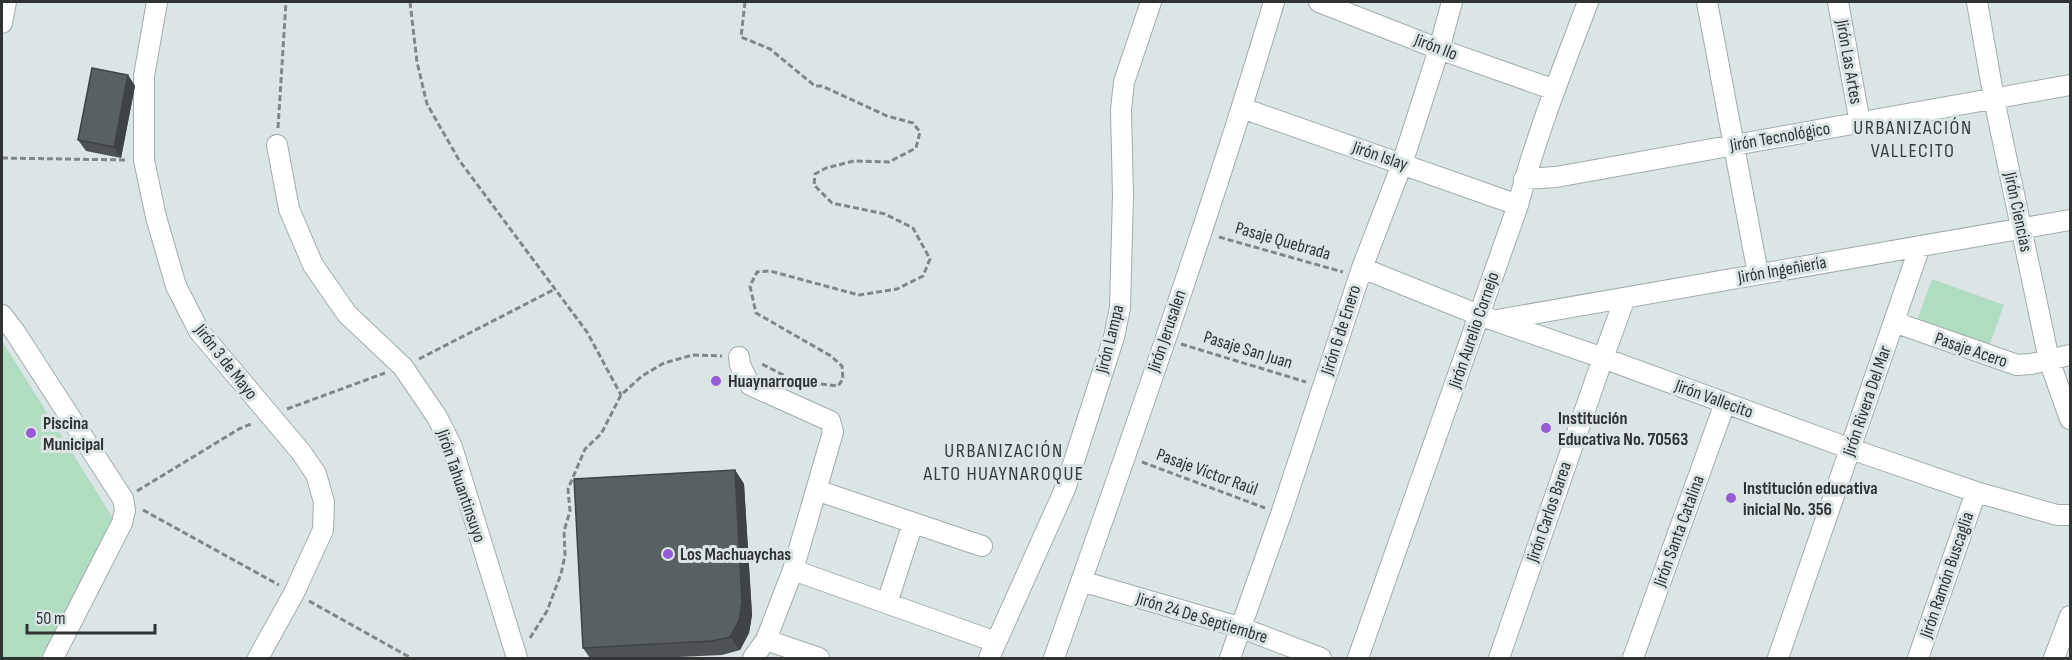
<svg xmlns="http://www.w3.org/2000/svg" width="2072" height="660" font-family="'Sofia Sans Condensed',sans-serif">
	<style>
		.green { fill: #b0dcc1 }
		.lines { fill: none; stroke-linecap: round; stroke-linejoin: round }
		.minor-casing { stroke: #a3acac; stroke-width: 22 }
		.path { stroke: #818686; stroke-width: 3; stroke-dasharray: 6 3; stroke-linecap: butt }
		.minor { stroke: #fff; stroke-width: 20 }
		.wall { fill: #4d5355 }
		.shaded-wall { fill: #3e4345 }
		.building { fill: #596063; stroke: #3e4345; stroke-width: 1.5 }
		.poi-dot { fill: #975cd3; stroke: #dce5e5; stroke-width: 2 }
		.labels { text-anchor: middle; dominant-baseline: central; stroke-width: 6; stroke-linejoin: round; paint-order: stroke }
		.street-label { font-size: 18px; fill: #303333; stroke: #dce5e5 }
		.poi-label { font-size: 18px; font-weight: bold; fill: #303333; stroke: #dce5e5; text-anchor: start }
		.neighbourhood-label { font-size: 20px; letter-spacing: 1.5px; fill: #353c3d; stroke: #dce5e5 }
	</style>
	<rect width="100%" height="100%" fill="#dce5e5"/>
	<path class="green" d="M1932,279L2004,305L1987,352L1915,326Z
		M2,341L113,518L44,658H2Z"/>
	<g class="lines">
		<g class="minor-casing">
			<path id="minor" d="M157,2L144,76V160L156,217L176,286L199,331L301,452L316,474L324,502L323,530L294,593L258,658
				M1319,2L1439,49L1555,90
				M1707,2L1758,274
				M1838,2L1860,123
				M1977,2L1994,99L2049,360L2070,419
				M2,23L6,2
				M1242,108L1518,205
				M277,145L289,209L313,265L347,314L403,367L437,417L452,447L517,658
				M1524,179L1556,177L2070,85
				M1362,268L1479,315L1603,358L1851,449L1976,492L2057,515H2070
				M2,315L15,332L123,499L125,510L122,523L53,658
				M1497,320L2070,220
				M1894,322L2017,365L2031,364L2070,355
				M739,357L740,365L750,385L830,421L833,432L793,570L766,640L753,658
				M816,490L982,546
				M793,570L996,642
				M1081,581L1239,627L1321,658
				M887,603L913,523
				M766,640L819,658
				M989,658L1065,489L1114,337L1120,308L1123,195L1121,110L1124,82L1151,2
				M1054,658C1131,441 1208,223 1274,2
				M1230,658L1281,514L1362,268L1402,164L1439,49L1452,2
				M1358,658L1518,205C1536,135 1563,68 1588,2
				M1499,658L1603,358L1625,298
				M1633,658L1725,403
				M1778,658L1920,246
				M1918,658L1976,492
				M2054,658L2070,616"/>
		</g>
		<path class="path" d="M410,2L417,62L427,104L459,160L587,332L621,395
			M745,2L741,37L770,49L815,86H822L887,116L913,123L920,132L916,148L889,162L854,161L826,168L815,174L814,185L832,203L885,214L913,228L930,259L923,276L897,289L859,295L770,271L757,272L750,286L756,313L831,356L842,366L843,379L838,386L795,381L760,363
			M278,128L286,2
			M2,158L126,160
			M1219,237L1343,272
			M1181,344L1306,382
			M419,359L555,289
			M287,409L385,373
			M1142,462L1265,508
			M137,491L239,429L253,423
			M143,510L279,585
			M309,601L411,658
			M530,638L547,611L561,574L565,555L564,531L570,511L568,489L585,449L601,434L621,395L642,376L664,363L693,355L722,356"/>
		<use href="#minor" class="minor"/>
	</g>
	<path class="wall" d="M128,75L135,86L121,158L86,151L78,140Z
		M735,470L744,484L752,615L749,633L740,650L722,655L657,658H590L583,648Z"/>
	<path class="shaded-wall" d="M128,75L135,86L121,158L114,147Z
		M735,470L744,484L752,615L749,633L740,650L730,637Z"/>
	<path class="building" d="M92,68L128,75L114,147L78,140Z
		M735,470L742,602L739,620L730,637L712,641L583,648L574,479Z"/>
	<g class="poi-dot">
		<circle cx="716" cy="381" r="6"/>
		<circle cx="1546" cy="428" r="6"/>
		<circle cx="31" cy="433" r="6"/>
		<circle cx="1731" cy="498" r="6"/>
		<circle cx="668" cy="554" r="6"/>
	</g>
	<g class="labels">
		<g class="street-label">
			<text transform="translate(1436 47) rotate(21)">Jirón Ilo</text>
			<text transform="translate(1849 62) rotate(80)">Jirón Las Artes</text>
			<text transform="translate(1780 137) rotate(-10)">Jirón Tecnológico</text>
			<text transform="translate(1380 156) rotate(19)">Jirón Islay</text>
			<text transform="translate(2018 212) rotate(78)">Jirón Ciencias</text>
			<text transform="translate(1283 241) rotate(16)">Pasaje Quebrada</text>
			<text transform="translate(1782 270) rotate(-10)">Jirón Ingeñiería</text>
			<text transform="translate(1341 330) rotate(-72)">Jirón 6 de Enero</text>
			<text transform="translate(1474 330) rotate(-71)">Jirón Aurelio Cornejo</text>
			<text transform="translate(1167 331) rotate(-71)">Jirón Jerusalen</text>
			<text transform="translate(1110 339) rotate(-76)">Jirón Lampa</text>
			<text transform="translate(1248 350) rotate(17)">Pasaje San Juan</text>
			<text transform="translate(1971 350) rotate(19)">Pasaje Acero</text>
			<text transform="translate(226 362) rotate(52)">Jirón 3 de Mayo</text>
			<text transform="translate(1714 399) rotate(20)">Jirón Vallecito</text>
			<text transform="translate(1867 401) rotate(-71)">Jirón Rivera Del Mar</text>
			<text transform="translate(1207 472) rotate(20)">Pasaje Víctor Raúl</text>
			<text transform="translate(461 486) rotate(71)">Jirón Tahuantinsuyo</text>
			<text transform="translate(1549 512) rotate(-71)">Jirón Carlos Barea</text>
			<text transform="translate(1679 531) rotate(-70)">Jirón Santa Catalina</text>
			<text transform="translate(1947 575) rotate(-71)">Jirón Ramón Buscaglia</text>
			<text transform="translate(1202 618) rotate(17)">Jirón 24 De Septiembre</text>
		</g>
		<g class="poi-label">
			<text x="728" y="381">Huaynarroque</text>
			<text x="1558" y="418">Institución<tspan x="1558" dy="21">Educativa No. 70563</tspan></text>
			<text x="43" y="423">Piscina<tspan x="43" dy="21">Municipal</tspan></text>
			<text x="1743" y="488">Institución educativa<tspan x="1743" dy="21">inicial No. 356</tspan></text>
			<text x="680" y="554">Los Machuaychas</text>
		</g>
		<g class="neighbourhood-label">
			<text x="1913" y="128">URBANIZACIÓN<tspan x="1913" dy="23">VALLECITO</tspan></text>
			<text x="1004" y="451">URBANIZACIÓN<tspan x="1004" dy="23">ALTO HUAYNAROQUE</tspan></text>
		</g>
	</g>
	<rect width="2072" height="660" fill="none" stroke="#303333" stroke-width="6"/>
	<path d="M27 624v9h128v-9" fill="none" stroke="#303333" stroke-width="3"/>
	<text x="36" y="624" font-size="18" fill="#303333" stroke="#dce5e5" stroke-width="4.5" paint-order="stroke">50 m</text>
</svg>
